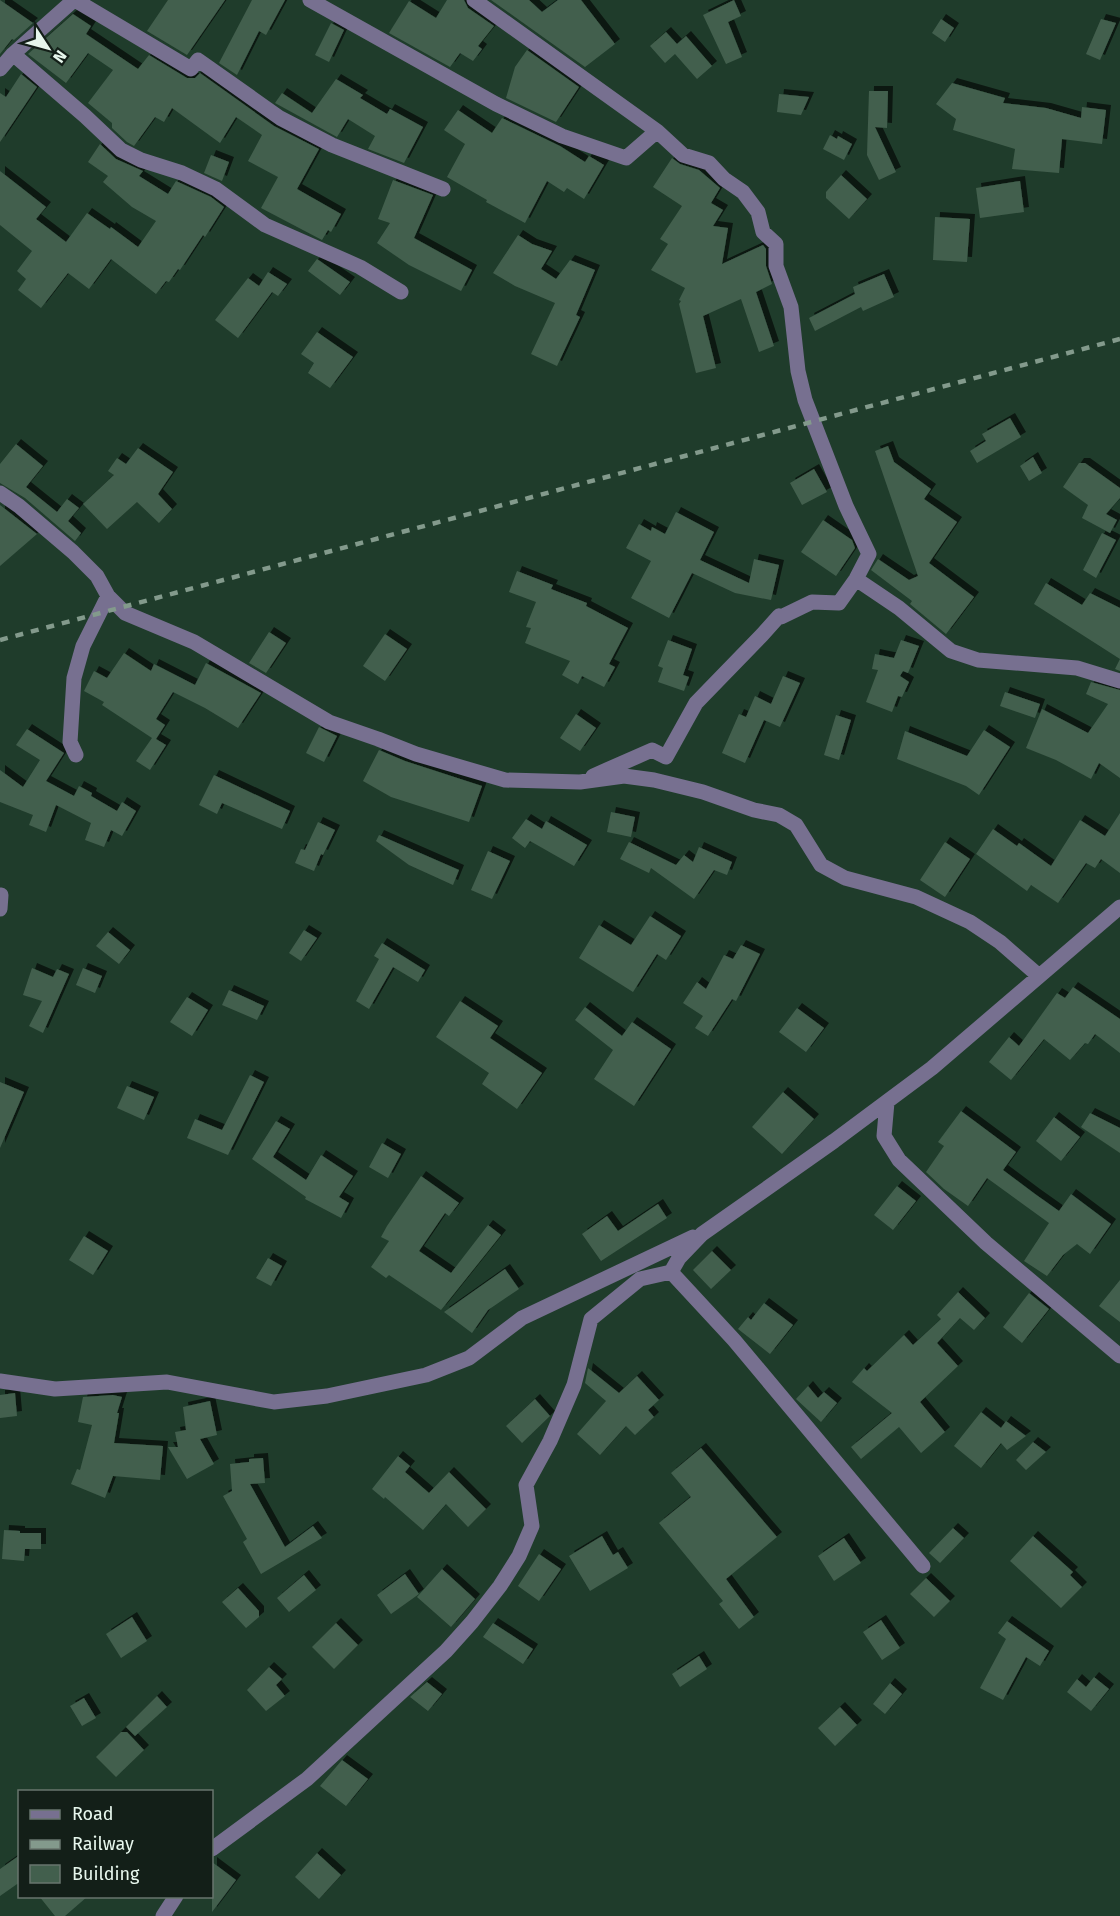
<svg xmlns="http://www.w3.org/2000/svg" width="1120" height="1916" font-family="'Fira Sans',sans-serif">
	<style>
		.building { fill: #425f4d; filter: url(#shadow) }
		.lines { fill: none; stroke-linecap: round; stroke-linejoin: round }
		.minor { stroke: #777090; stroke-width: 15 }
		.rail { stroke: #839a8c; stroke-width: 4.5; stroke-dasharray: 8 8; stroke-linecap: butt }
	</style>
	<defs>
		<filter id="shadow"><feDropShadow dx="5" dy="-5" stdDeviation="0" flood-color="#0009"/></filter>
	</defs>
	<rect width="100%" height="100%" fill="#1f3c2b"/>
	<path class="building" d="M0,0L33,23L14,40L12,39L0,54Z
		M168,0H225L187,55L147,31Z
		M252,0H285L266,35L259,31L237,75L219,63Z
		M447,0H464L468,8L494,26L478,46L482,49L473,61L460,53L450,67L389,33L409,1L436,18Z
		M491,0H529L542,12L558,0H581L615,44L585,67Z
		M734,0L741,16L728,22L742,57L726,64L703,15Z
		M73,14L91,26L86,34L138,69L149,55L187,78H195L200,73L274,126L319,149L297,189L341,214L331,232L328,230L322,240L261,208L278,177L248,161L262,135L236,117L220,143L172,108L164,122L155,117L134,146L127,142L112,128V123L88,103L113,70L88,53L66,83L28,54Z
		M941,19L954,28L945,42L932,33Z
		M1101,19L1116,23L1100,60L1086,54Z
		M331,23L344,30L329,62L315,55Z
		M666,32L677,44L686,36L712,66L697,79L675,54L665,63L650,46Z
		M527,50L579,87L556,122L506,98L515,67Z
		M21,74L37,87L0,142V93L6,97Z
		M336,79L363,95L360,98L387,114L390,109L423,127L404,163L368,149L375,136L348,119L337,137L275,103L282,93L312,113Z
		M952,83L1005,98L1003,103L1046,108L1081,118L1082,107L1106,110L1102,144L1062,139L1059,173L1012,169L1015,149L953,130L956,119L936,104Z
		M869,91H888L887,128L875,127L896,172L879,180L867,155Z
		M779,94L809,97L801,115L777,112Z
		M458,110L492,133L502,118L560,146L585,162L589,156L604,165L584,199L567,188L564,192L547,181L525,223L486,202L487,200L447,177L465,144L444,130Z
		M830,135L837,139L838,136L852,144L844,160L823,149Z
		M100,144L116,159L143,171L139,176L168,194L176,181L211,197L224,207L205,237L203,235L180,270L178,269L169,282L166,281L156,294L111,259L89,289L68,273L41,308L18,290L26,279L17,271L32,251L0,225V171L46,207L36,219L66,242L87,213L110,229L111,227L138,247L156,221L132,207L103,182L108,176L88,162Z
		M211,155L229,162L222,181L204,173Z
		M672,158L680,164L699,170L720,188L711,203L723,210L713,226L728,228L722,264L763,245L766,249V266L772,284L756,292L774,346L759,352L741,299L703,316L716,368L696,373L679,304L681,301L679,300L685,288L651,270L668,244L660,239L682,206L653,187Z
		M841,175L867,199L849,219L826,198V192Z
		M393,180L433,195L414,238L472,270L461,291L409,265L377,243L390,223L378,219Z
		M1020,181L1024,212L980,218L976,188Z
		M935,217L970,219L967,262L933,260Z
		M518,235L532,244L552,251L541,269L556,279L570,260L595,270L576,315L580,317L557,366L531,354L555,303L515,286L493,273Z
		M317,259L350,282L340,295L308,271Z
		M268,272L287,284L278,296L272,292L238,338L215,320L248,278L259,286Z
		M884,274L894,297L863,311L861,307L815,331L809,318L855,294L853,287Z
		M317,332L353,357L330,388L308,373L314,363L301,354Z
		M1010,418L1021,437L977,463L970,451L986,441L982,434Z
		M16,444L43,466L26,487L57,512L67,499L79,508L68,521L81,533L75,541L25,498L0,483V464Z
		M888,446L894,462L931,489L924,499L957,522L929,563L974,597L946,634L910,604L912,601L871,570L878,559L909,580L918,576L875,451Z
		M138,448L173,472L158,494L172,509L159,523L137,502L107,529L83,504L114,475L108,471L117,458L126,464Z
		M1033,457L1042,473L1029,481L1020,466Z
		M1079,463H1085L1120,488V498L1106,514L1117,520L1110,533L1082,518L1088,505L1063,487Z
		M814,469L827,492L802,505L790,483Z
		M0,505L37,534L0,566Z
		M676,512L714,532L700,560L749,583L754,559L779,565L771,600L735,593L692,573L669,618L631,598L651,561L626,548L639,524L651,531L652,527L665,534Z
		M823,520L852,540L855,548L836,576L801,552Z
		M1102,533L1116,540L1096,578L1083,570Z
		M517,571L553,585L551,589L587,603L586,606L628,628L609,664L615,667L604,687L582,676L578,684L562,675L570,661L525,643L531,628L526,627L536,602L509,592Z
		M1046,583L1082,605L1090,593L1120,608V671L1115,669L1120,659L1034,604Z
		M269,632L286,643L266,673L249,663Z
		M385,634L407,649L385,681L363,666Z
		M668,640L692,649L683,675L689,677L684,691L658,682L663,668L658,666Z
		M901,640L919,646L908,673L903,671L900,676L909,682L902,697L898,696L892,712L866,702L878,670L872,669L875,654L894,658Z
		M124,653L151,671L154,664L195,685L206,663L261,693L238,728L205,708L173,692L156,719L165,725L156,739L166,745L150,770L136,761L152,738L102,705L104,702L84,691L94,671L107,678Z
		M783,676L800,683L780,727L764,720L745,763L722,753L739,714L746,717L755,696L771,704Z
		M1091,682L1120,690V778L1099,763L1091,779L1056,760L1026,748L1042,709L1088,733L1108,704L1086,694Z
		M1005,692L1040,704L1035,718L1000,706Z
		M576,714L596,728L580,751L560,738Z
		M836,715L851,720L839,760L824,755Z
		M319,727L337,736L324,762L306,753Z
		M27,729L64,753L46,781L74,796L79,786L92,793L91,796L117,811L122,802L136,811L122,836L111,830L104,847L85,840L91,823L56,805L46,832L29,825L33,815L0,802V770L23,787L40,760L16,745Z
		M984,730L1010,747L979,795L966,786L897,759L905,731L967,756Z
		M379,750L405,761L482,786L469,822L391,797L363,781Z
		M214,775L290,811L282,829L222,803L217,814L199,805Z
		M611,812L635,817L631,837L607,832Z
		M1120,813V873L1101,859L1095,868L1086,863L1058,903L1031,885L1027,891L976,854L993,829L1017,846L1019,843L1051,866L1080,820L1105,836Z
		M526,819L542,829L546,821L587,845L574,866L530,841L525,848L512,838Z
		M318,822L335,830L323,855L321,854L314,871L295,863L301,849L305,850Z
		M379,835L459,870L453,885L409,865L376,841Z
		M629,842L676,865L684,855L693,862L699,847L732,862L727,875L714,870L694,899L651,868L649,873L620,859Z
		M945,842L970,859L945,897L920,880Z
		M488,851L510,861L492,899L471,890Z
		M650,916L681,936L666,960L657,954L633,992L579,958L599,925L631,945Z
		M304,930L317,938L301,961L289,953Z
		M108,932L130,950L119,964L96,946Z
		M382,943L425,970L418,982L393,967L369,1009L356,1001L379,959L374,956Z
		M741,945L760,954L736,1001L732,999L708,1036L695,1028L703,1016L683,1003L697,982L706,989L724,955L733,959Z
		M32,968L53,977L57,969L69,974L43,1033L29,1026L42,1001L23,995Z
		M83,968L102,976L95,993L76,985Z
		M1073,987L1120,1019V1053L1095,1034L1088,1044L1085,1043L1070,1060L1044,1039L1011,1080L989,1062L1009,1037L1019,1046L1057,993L1065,998Z
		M229,990L264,1006L257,1020L222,1005Z
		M187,997L208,1010L192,1036L170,1022Z
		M460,1001L498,1026L490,1038L542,1073L517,1109L482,1084L489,1073L436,1037Z
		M585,1007L622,1036L632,1022L671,1049L634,1106L594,1079L613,1050L575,1020Z
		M797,1008L824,1028L806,1052L779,1032Z
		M250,1075L264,1082L228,1155L187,1138L195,1119L222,1130Z
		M0,1082L24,1092L0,1148Z
		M127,1086L154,1097L144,1120L117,1108Z
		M783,1092L814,1119L782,1154L752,1127Z
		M961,1111L1016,1152L1003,1170L1035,1194L1059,1211L1071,1194L1111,1224L1090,1254L1077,1244L1063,1255L1047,1276L1024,1261L1049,1223L987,1178L968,1206L944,1189L926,1172L944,1146L938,1142Z
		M1090,1113L1120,1128V1153L1081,1127Z
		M1054,1117L1080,1137L1061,1161L1036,1141Z
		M276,1121L290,1129L273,1157L306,1180L321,1155L353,1176L339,1197L349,1203L341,1218L305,1199L306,1197L252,1159Z
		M382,1143L401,1154L388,1178L369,1167Z
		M421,1176L459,1203L449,1216L445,1213L419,1251L451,1273L488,1225L501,1235L441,1310L389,1275L386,1278L371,1267L389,1241L381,1237L387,1226Z
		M897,1186L916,1201L893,1230L874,1215Z
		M658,1204L667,1218L601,1261L582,1234L607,1216L618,1231Z
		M84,1236L108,1251L93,1275L69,1260Z
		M712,1251L731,1270L711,1289L693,1270Z
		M268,1258L282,1266L271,1286L256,1278Z
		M505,1269L519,1289L488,1310L472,1333L444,1312Z
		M1120,1280V1322L1099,1306Z
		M958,1292L985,1318L974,1330L960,1318L937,1343L958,1366L920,1402L945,1432L921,1453L899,1427L861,1459L851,1447L892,1413L852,1382L864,1368L867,1371L904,1335L913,1345L941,1319L937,1315Z
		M1029,1293L1049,1309L1022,1343L1003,1327Z
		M764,1303L793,1325L770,1354L738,1329L748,1317L751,1320Z
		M588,1368L619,1393L637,1376L659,1400L648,1410L654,1417L635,1435L626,1426L600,1455L577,1434L606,1401L585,1383Z
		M808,1386L818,1398L824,1392L837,1403L821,1422L796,1399Z
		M15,1393L17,1416L0,1418V1395Z
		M113,1395L122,1397L117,1413H119L114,1443L163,1446L160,1480L113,1476L105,1498L71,1484L77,1469L80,1470L92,1425L78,1422L83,1397Z
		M535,1399L550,1416L522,1443L506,1426Z
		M210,1401L217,1435L200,1439L214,1464L187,1479L168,1447H178L175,1432L186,1430L183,1407Z
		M981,1412L1001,1428L1006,1421L1026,1436L1007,1450L1001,1443L981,1468L954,1446Z
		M1033,1442L1046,1452L1026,1470L1016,1460Z
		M701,1448L777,1537L726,1579L754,1617L739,1629L719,1604L723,1601L659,1523L691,1497L671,1473Z
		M398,1456L410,1466L405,1472L429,1493L449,1472L486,1509L468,1527L446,1504L423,1530L385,1497L384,1499L372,1489Z
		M263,1458L265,1483L250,1484L285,1547L313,1526L322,1538L261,1574L243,1542L247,1539L223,1496L232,1491L230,1464L249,1462V1459Z
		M953,1528L964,1538L940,1563L929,1553Z
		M4,1530L20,1531V1533H41V1549H25L24,1561L2,1559Z
		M602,1536L613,1555L618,1552L628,1568L590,1591L569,1556Z
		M1033,1536L1073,1572L1070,1575L1082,1587L1061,1608L1010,1561Z
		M844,1538L861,1563L834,1581L818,1556Z
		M539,1554L561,1569L539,1601L518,1586Z
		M442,1569L475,1599L451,1627L417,1597Z
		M405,1574L419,1594L391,1614L377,1595Z
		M304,1575L316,1590L289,1612L277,1598Z
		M926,1578L950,1601L934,1617L910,1594Z
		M238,1588L259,1611V1617L246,1628L222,1602Z
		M132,1617L147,1641L121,1658L106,1634Z
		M881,1620L900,1648L882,1660L863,1632Z
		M1007,1621L1049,1651L1040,1666L1026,1657L1003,1700L980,1688L1006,1639L998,1633Z
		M336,1623L358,1645L334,1669L312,1647Z
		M493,1623L533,1649L523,1664L483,1637Z
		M699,1656L707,1669L680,1687L672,1674Z
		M269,1667L282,1679L276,1685L285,1696L266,1711L247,1690Z
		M1094,1677L1109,1689L1091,1711L1067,1692L1077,1679L1086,1687Z
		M427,1682L442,1694L428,1711L410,1697Z
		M890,1683L902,1694L885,1714L873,1704Z
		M157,1696L167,1707L135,1736L126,1727Z
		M84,1698L96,1718L82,1726L70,1706Z
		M840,1707L857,1725L835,1746L818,1728Z
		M121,1732H127L144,1750L116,1777L96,1757Z
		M342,1760L368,1779L346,1806L320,1786Z
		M317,1853L341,1875L319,1899L295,1877Z
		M20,1855V1882L0,1896V1869Z
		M212,1862L236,1880L212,1912Z
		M39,1896H88L65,1916H55Z"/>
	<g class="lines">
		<path class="minor" d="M75,0L191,69L198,60L280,118L332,145L443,189
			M310,0L496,104L562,136L626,158L657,131
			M474,0L657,131L683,155L709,163L724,179L743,192L758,212L763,232L776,244V266L791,307L798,371L805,400L846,506L869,554L856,579L839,603L812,602L781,617L779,616L762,635L696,703L666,757L652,750L593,776
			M13,54L85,116L121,150L141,160L182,173L216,189L265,225L360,267L401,292
			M0,69L13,54L74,0
			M0,493L19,506L73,552L97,576L108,596L125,613L194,642L329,722L378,739L416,754L505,780L580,782L624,776L654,780L703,792L754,810L779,815L796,825L821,865L845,878L916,897L970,922L1000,942L1039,976
			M856,579L899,608L951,651L978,660L1077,668L1120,681
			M76,755L70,742L74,678L83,646L108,596
			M0,909L1,895
			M887,1102L884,1136L899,1160L986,1243L1120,1356
			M671,1272L734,1340L923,1566
			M0,1381L55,1389L167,1382L274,1402L327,1396L426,1375L469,1358L522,1318L693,1237
			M212,1849L307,1779L446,1651L472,1622L500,1586L519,1556L532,1526L526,1485L550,1441L574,1385L591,1319L640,1279L671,1272L679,1258L702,1234L834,1141L932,1068L1120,907
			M163,1916L176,1896"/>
		<path class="rail" d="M0,640L1120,339"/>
	</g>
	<rect x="18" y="1790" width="195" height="108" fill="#131f18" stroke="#68756d" stroke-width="1.5"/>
	<rect x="30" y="1810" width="30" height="9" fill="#777090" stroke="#68756d" stroke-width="1.5"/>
	<text x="72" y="1820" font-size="18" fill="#e7f7ed">Road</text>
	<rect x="30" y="1840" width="30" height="9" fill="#839a8c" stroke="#68756d" stroke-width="1.5"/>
	<text x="72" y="1850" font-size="18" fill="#e7f7ed">Railway</text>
	<rect x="30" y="1865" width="30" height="18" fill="#425f4d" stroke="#68756d" stroke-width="1.5"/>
	<text x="72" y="1880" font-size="18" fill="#e7f7ed">Building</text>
	<g transform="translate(48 48) rotate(126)" stroke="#131f18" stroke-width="4.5" paint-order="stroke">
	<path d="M0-4.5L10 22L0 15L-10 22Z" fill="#e7f7ed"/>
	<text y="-9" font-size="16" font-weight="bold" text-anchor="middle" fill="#e7f7ed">N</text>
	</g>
</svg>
